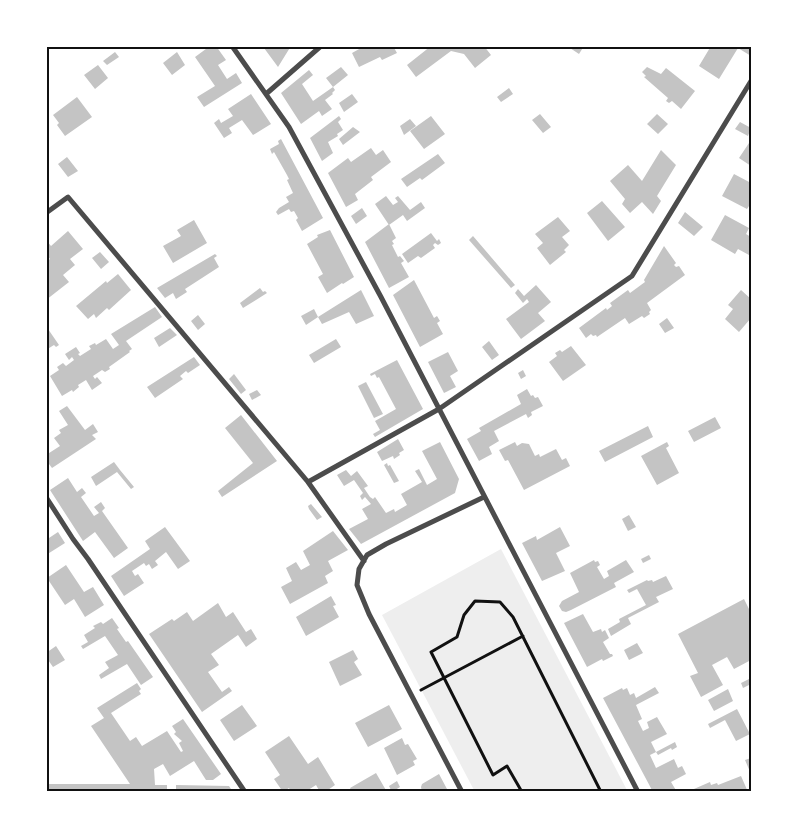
<svg xmlns="http://www.w3.org/2000/svg" width="797" height="838" font-family="'Archivo Narrow',sans-serif">
	<style>
		.green { fill: #eee }
		.building { fill: #c4c4c4 }
		.lines { fill: none; stroke-linecap: round; stroke-linejoin: round }
		.path { stroke: #111; stroke-width: 3 }
		.minor { stroke: #4c4c4c; stroke-width: 5 }
		.neatline { fill: none; stroke: #111; stroke-width: 2 }
	</style>
	<rect width="100%" height="100%" fill="#fff"/>
	<path class="green" d="M501,549L628,792H475L382,615Z"/>
	<path class="building" d="M210,46H216L226,60L218,65L227,79L236,73L242,83L204,107L197,97L215,86L195,57Z
		M266,46H291L278,67L264,48Z
		M360,46H393L397,53L382,60L380,57L359,67L352,53L361,48Z
		M431,46H484L491,55L475,68L464,54L451,51L416,77L407,65Z
		M567,46H584L579,54Z
		M711,46H751V56L738,48L719,79L699,66Z
		M115,52L119,57L107,65L103,61Z
		M177,52L185,65L172,75L163,63Z
		M98,65L108,78L95,89L84,75Z
		M341,67L348,75L333,87L326,78Z
		M647,67L661,74L666,68L695,91L681,109L672,101L669,103L666,101L668,98L644,77L646,76L642,72Z
		M309,70L313,75L302,84L313,101L333,87L335,90L332,93L333,94L325,100L332,109L322,116L319,111L301,124L281,93Z
		M509,88L513,94L501,102L497,97Z
		M251,94L271,124L253,135L242,120L229,128L232,133L224,138L214,123L219,119L221,123L233,116L228,109Z
		M352,94L358,102L344,112L339,103Z
		M77,97L92,117L65,136L57,125L59,123L53,115Z
		M540,114L551,127L543,133L532,120Z
		M657,114L668,124L658,134L647,124Z
		M339,116L341,119L338,122L343,130L337,134L338,136L328,142L333,153L322,161L310,138Z
		M431,116L445,134L424,149L410,131Z
		M410,119L416,126L404,135L400,126Z
		M740,122L751,128L748,136L735,129Z
		M353,127L360,132L343,145L339,139Z
		M281,139L323,218L302,231L296,220L298,218L294,211L291,212L289,209L278,215L276,212L279,208L289,202L286,197L293,193L287,180L289,179L287,175L274,152L272,154L270,149L279,144L278,141Z
		M751,140V166L739,158Z
		M371,148L376,155L383,150L391,162L371,177L373,180L355,194L358,200L346,207L328,173L348,158L351,162Z
		M661,150L676,165L657,196L661,201L653,214L642,202L630,213L622,204L625,199L610,181L628,165L642,181Z
		M438,154L445,163L422,180L420,178L407,187L401,179Z
		M67,157L78,171L68,177L58,164Z
		M734,174L751,183V203L747,209L722,196Z
		M386,196L393,205L398,202L395,198L398,196L410,210L421,202L425,208L407,221L403,215L389,225L375,204Z
		M602,201L625,227L608,241L587,213Z
		M362,208L367,216L356,224L351,216Z
		M685,212L703,227L694,236L678,223Z
		M725,215L749,228L746,234L751,237V253L749,255L738,249L735,254L711,240Z
		M558,217L570,231L562,237L569,245L564,250L566,252L550,265L537,248L543,243L535,234Z
		M194,220L207,243L173,263L163,246L181,236L177,230Z
		M389,224L396,238L392,241L394,244L392,245L398,257L400,256L404,261L401,263L409,277L389,288L365,242Z
		M330,230L354,277L343,284L342,283L327,293L318,277L323,274L307,244L318,237L317,235Z
		M68,231L83,249L70,259L75,265L63,275L69,282L46,300V270L48,269L46,262L50,259L46,254V240L51,246Z
		M431,233L437,241L439,239L441,243L438,245L435,243L433,245L435,248L421,258L418,256L408,263L402,254Z
		M473,236L515,285L511,288L469,240Z
		M664,246L676,263L674,265L676,267L679,266L685,275L647,303L651,310L649,312L650,314L644,318L642,316L629,324L625,318L597,337L596,335L593,336L591,334L586,338L579,328L606,308L607,310L612,306L610,303L628,290L630,293L645,282L644,280Z
		M100,252L109,262L101,269L92,258Z
		M215,254L217,256L214,258L219,267L185,289L187,292L176,299L173,293L165,298L157,288Z
		M118,274L131,290L109,310L107,308L96,318L94,314L88,319L76,306L106,281L107,283Z
		M414,280L434,318L437,316L440,321L437,323L443,334L420,347L393,295Z
		M536,285L551,302L538,313L545,321L521,339L506,319L529,302L527,299L523,303L515,293L518,289L524,296Z
		M260,288L263,292L265,291L267,293L243,308L240,303Z
		M361,290L374,316L356,324L349,312L322,324L318,317Z
		M741,290L751,299V318L739,332L725,319L733,309L728,305Z
		M155,307L162,317L126,341L132,349L129,351L130,352L109,367L110,369L105,372L102,370L93,376L95,379L97,377L102,383L92,390L86,380L78,385L79,387L73,392L72,390L62,396L50,376L59,370L57,367L63,363L66,366L74,360L72,357L69,360L65,354L76,347L80,353L78,354L80,356L91,349L89,346L95,343L96,345L106,339L113,349L119,345L111,334Z
		M314,309L318,317L306,325L301,316Z
		M198,315L205,324L198,330L191,321Z
		M667,318L674,328L665,333L659,324Z
		M170,328L177,335L159,347L154,338Z
		M48,329L59,345L56,347L54,345L46,350V330Z
		M336,339L341,347L314,363L309,355Z
		M489,341L499,355L492,360L482,347Z
		M571,346L586,365L563,381L549,362L557,356L555,353L560,350L562,352Z
		M448,352L458,371L450,376L456,387L444,393L428,362Z
		M194,357L200,365L188,373L186,371L180,376L183,379L155,398L147,387Z
		M397,360L423,409L375,437L373,434L380,430L375,421L396,409L379,377L377,378L375,374L371,376L370,374Z
		M523,370L526,376L521,379L518,373Z
		M234,374L246,390L241,394L229,379Z
		M366,382L383,414L374,418L358,386Z
		M527,389L531,396L533,395L535,398L538,397L543,406L531,412L532,415L528,418L526,414L494,431L499,441L489,447L492,454L479,461L467,439L481,431L479,428L521,404L517,395Z
		M257,390L261,395L252,400L249,394Z
		M67,406L85,430L93,424L98,432L92,435L96,439L52,468L46,460V455L60,446L54,438L61,433L59,430L68,425L59,411Z
		M241,415L277,461L222,497L218,491L253,463L225,428Z
		M715,417L721,428L694,442L688,431Z
		M648,426L653,437L605,462L599,451Z
		M398,439L404,450L399,453L400,455L394,459L393,456L382,461L377,452Z
		M440,442L459,479L455,493L361,544L349,529L368,519L362,509L371,504L365,497L362,500L360,496L363,493L354,480L344,486L337,475L346,470L351,476L357,471L368,486L364,488L370,497L373,499L375,497L386,513L394,509L395,512L407,505L401,494L422,482L415,471L419,469L427,485L437,479L422,451Z
		M515,442L517,446L522,443L529,444L535,456L539,454L540,457L556,449L562,460L566,458L570,466L524,490L508,460L505,461L499,450Z
		M667,442L669,446L666,448L679,473L657,485L641,456Z
		M114,462L120,470L134,487L131,489L117,472L96,486L91,477Z
		M387,463L388,466L390,465L399,481L394,483L384,465Z
		M68,478L77,492L82,488L86,493L81,497L94,516L99,513L94,507L101,502L105,508L102,511L128,548L114,558L95,532L83,541L50,490Z
		M311,504L322,517L317,520L309,509L308,506Z
		M629,515L636,527L628,531L622,519Z
		M165,527L190,561L178,569L166,552L155,561L158,565L152,569L149,564L146,566L144,563L132,571L135,576L138,574L144,583L124,596L111,576L150,549L145,541Z
		M560,527L570,546L556,553L565,571L542,581L522,543L536,536L537,540Z
		M333,531L348,550L328,561L333,571L325,576L328,583L290,604L281,587L292,581L286,568L296,562L301,570L310,565L303,551Z
		M58,532L65,543L46,555V540Z
		M649,555L651,559L643,563L641,559Z
		M594,560L595,562L598,561L600,565L597,567L604,579L609,576L607,571L626,560L634,572L614,583L616,587L571,610L566,612L562,611L559,606L562,601L579,592L570,573Z
		M66,565L84,592L93,587L104,605L85,617L74,599L65,605L47,578Z
		M666,576L673,589L656,597L659,602L628,618L631,624L611,636L608,629L620,622L619,619L646,605L637,589L629,593L627,590L647,580L648,581L652,580L653,582Z
		M331,596L336,605L333,606L339,617L306,636L296,617Z
		M744,599L751,613V660L734,669L727,657L712,665L723,685L701,697L690,676L698,673L678,634Z
		M218,603L226,617L233,612L246,632L251,629L257,639L246,647L238,635L211,654L219,665L208,672L222,692L229,687L232,691L202,712L149,634L172,619L174,621L187,612L193,621Z
		M583,614L593,632L601,629L602,632L605,630L609,638L603,642L610,654H612L613,656L603,661L602,659L587,667L564,623Z
		M112,618L119,628L117,629L126,642L128,641L153,677L141,685L127,664L101,679L99,675L109,668L105,662L118,655L105,636L83,649L81,646L88,642L84,635L95,628L93,626L101,622L103,624Z
		M637,643L643,653L629,660L624,650Z
		M56,646L65,660L53,667L46,657V653Z
		M353,650L358,659L354,662L362,675L340,686L329,662Z
		M751,678V684L743,688L741,683Z
		M137,683L141,689L139,691L141,694L111,713L130,741L136,737L142,746L167,731L181,752L183,751L179,743L182,741L174,734L176,732L172,726L183,719L221,774L213,780H206L194,761L170,776L163,764L154,769L155,785H167V792H46V784H130L91,726L104,718L97,708Z
		M655,687L659,693L636,705L642,719L638,721L643,731L649,728L647,722L657,717L667,734L651,742L656,752L650,755L656,768L674,759L678,768L682,766L686,774L671,782L677,792H653L603,698L622,688L623,690L627,688L630,695L634,693L636,698Z
		M728,689L733,701L714,711L708,700Z
		M242,705L257,726L234,741L220,720Z
		M389,705L402,729L368,747L355,723Z
		M737,709L750,734L736,741L725,720L710,728L708,724Z
		M289,736L308,764L318,757L335,785L325,792H320L316,785L305,792H291L289,788L283,792L274,779L280,775L265,752Z
		M402,738L405,745L408,744L417,759L413,761L415,765L397,775L384,748Z
		M675,742L677,747L672,750L671,748L658,755L656,752Z
		M751,758V774L745,760Z
		M376,773L387,792H352L350,788Z
		M439,774L447,789L443,792H422L421,787L422,784Z
		M741,776L748,792H687L710,782L711,785L717,783L718,785Z
		M397,781L400,787L392,792L389,786Z
		M176,785L229,786L233,792H176Z"/>
	<g class="lines">
		<path class="path" d="M421,690L523,636
			M522,792L507,766L493,775L431,652L457,637L464,615L475,601L500,602L513,617L601,792"/>
		<path class="minor" d="M232,46L289,127L381,297L638,792
			M266,94L321,46
			M46,213L68,197L308,482L364,561
			M308,482L439,409L632,276L751,81
			M46,497L73,539L88,559L245,792
			M462,792L369,614L357,585L359,569L367,555L386,544L484,497"/>
	</g>
	<rect width="797" height="838" fill="none" stroke="#ffffff" stroke-width="95"/>
	<rect x="48" y="48" width="702" height="742" class="neatline"/>
</svg>
